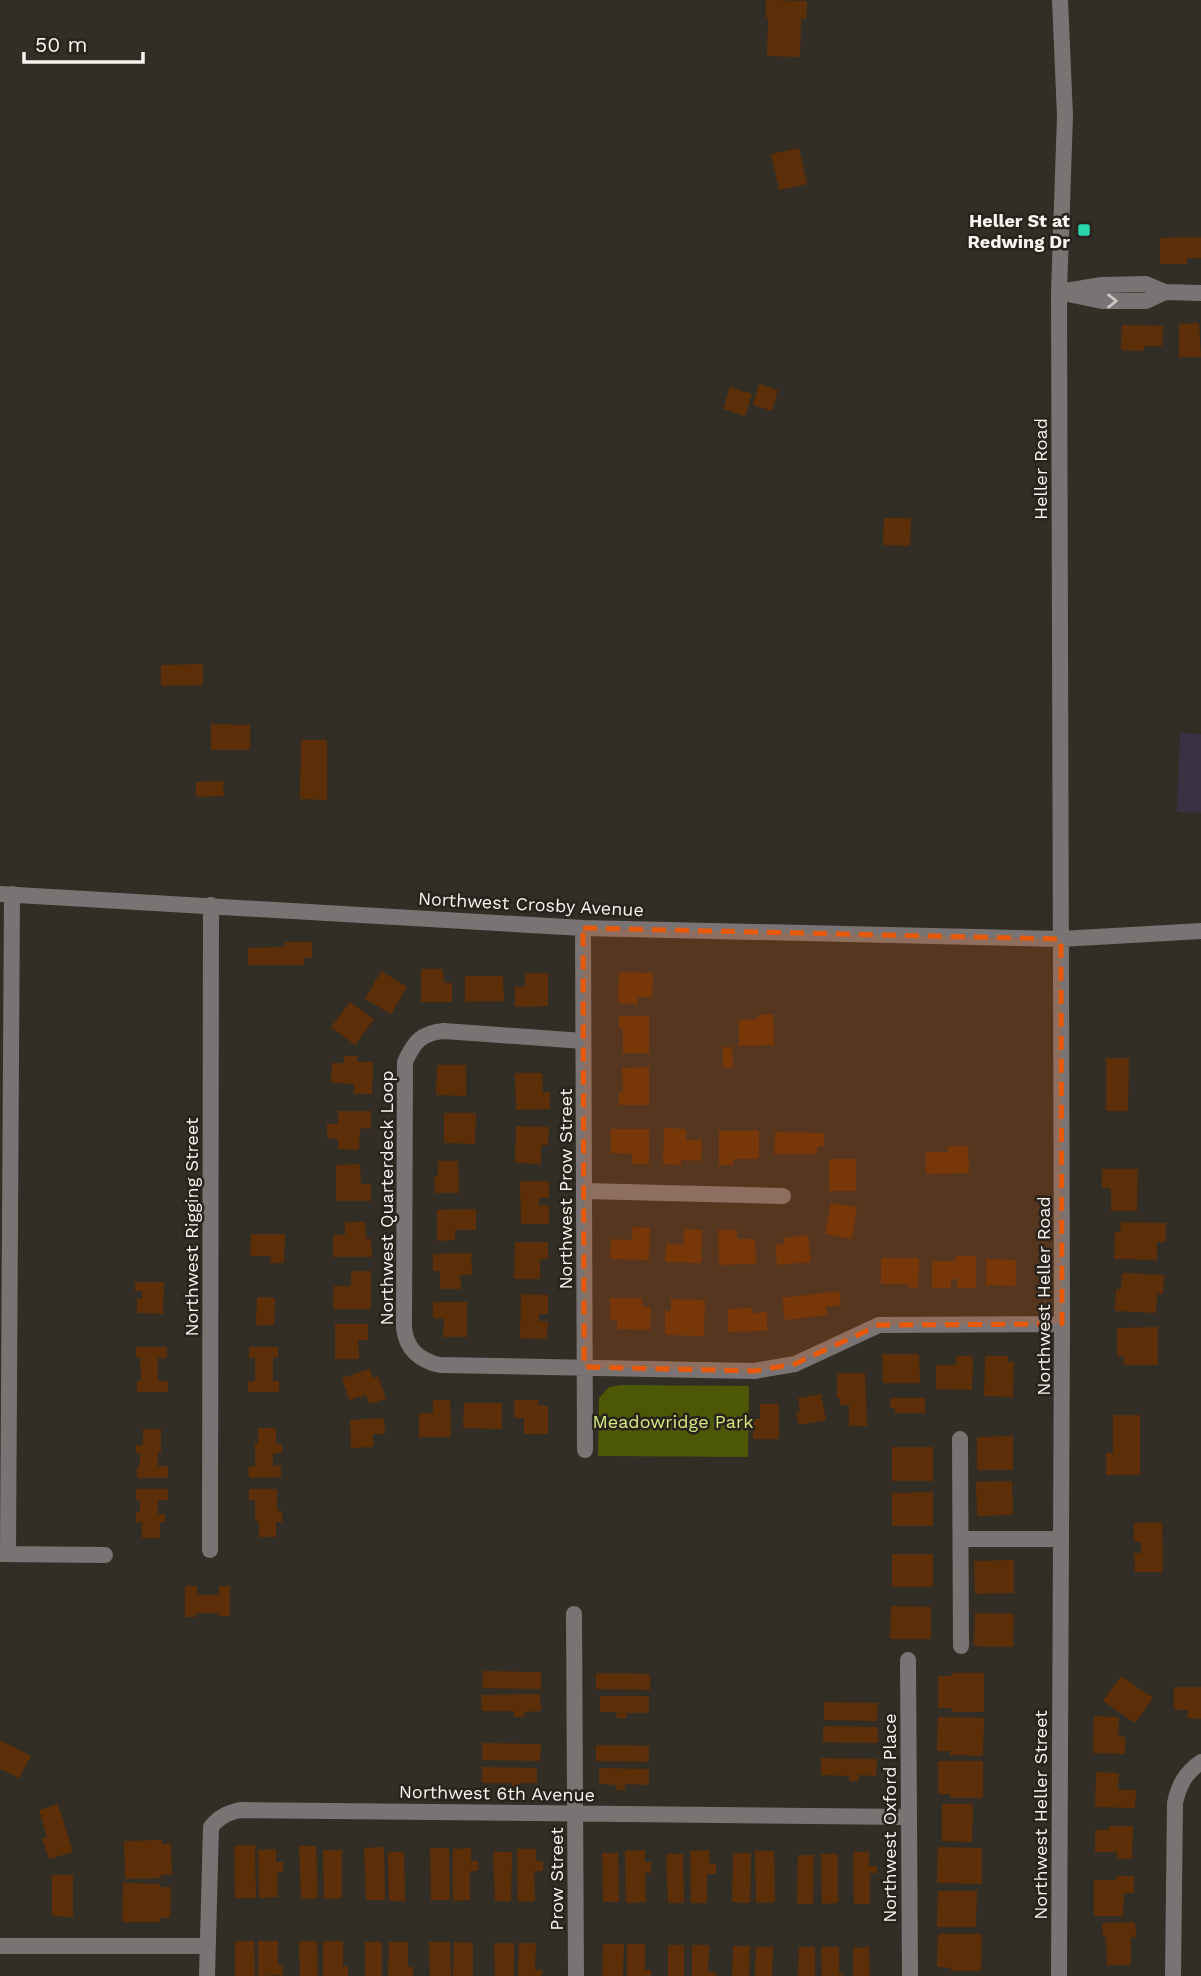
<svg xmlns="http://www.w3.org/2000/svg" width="1201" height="1976" font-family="'Work Sans',sans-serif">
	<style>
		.industrial { fill: #383242 }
		.green { fill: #4c5806 }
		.building { fill: #5d2f09 }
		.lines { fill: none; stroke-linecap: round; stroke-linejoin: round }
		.minor { stroke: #797373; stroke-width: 16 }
		.oneway { stroke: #cbc7c4 }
		.marked { fill: #e8590c; fill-opacity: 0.2; stroke: #e8590c; stroke-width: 5; stroke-dasharray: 14 9; stroke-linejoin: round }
		.poi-dot { fill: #29d5ac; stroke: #28231c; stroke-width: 2.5 }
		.labels { text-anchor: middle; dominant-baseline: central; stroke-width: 5; stroke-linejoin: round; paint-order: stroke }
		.poi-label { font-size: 18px; font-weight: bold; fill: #f7f4ef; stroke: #28231c; text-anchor: end }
		.street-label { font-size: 18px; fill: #f7f4ef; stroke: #28231c }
		.park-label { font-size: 18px; fill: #d5ea80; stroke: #28231c }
	</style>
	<rect width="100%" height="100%" fill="#322d25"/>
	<path class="industrial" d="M1180,733L1201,734V813L1177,812Z"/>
	<path class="green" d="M621,1385L749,1386L748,1457L598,1456L599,1398L609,1387Z"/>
	<path class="building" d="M766,0L807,1L806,19H801L800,57L767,56L768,18H766Z
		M799,148L807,184L779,190L771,154Z
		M1201,237V258H1187V264H1160V238Z
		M1199,323L1201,357H1179V324Z
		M1122,325L1163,326L1162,346H1144V351L1121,350Z
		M759,384L778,390L772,411L753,405Z
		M730,387L752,394L745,416L723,409Z
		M884,518H911L910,546L883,545Z
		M203,664V685L161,686V665Z
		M211,724L250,725V750H211Z
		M301,740H327V800L300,799Z
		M223,781L224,796L196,797V782Z
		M285,942H312V958H304V965H248V948L285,947Z
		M421,969H443L444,983H452V1002H421Z
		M381,971L407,987L391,1014L365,999Z
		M619,972L653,973L652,997H638V1004L618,1003Z
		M525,973H548V1006L515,1007V987H525Z
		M465,976H503L504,1001L465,1002Z
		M350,1002L374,1019L355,1045L331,1027Z
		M773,1014L774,1045L739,1046V1020L758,1019V1015Z
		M619,1016H649V1053H623V1029H619Z
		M723,1047H732L733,1067L723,1068Z
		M344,1056H358L357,1062H373L372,1094H354V1084L331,1083L332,1063H344Z
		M1106,1058H1129L1128,1111H1106Z
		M437,1065H466V1096L436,1095Z
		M649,1067V1105H619V1093H623L622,1068Z
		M515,1073H542L543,1092H550V1109L516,1110Z
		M338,1111H371V1129L360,1128L359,1150L338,1149V1139L327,1138V1124H338Z
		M444,1113H476L475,1144L444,1143Z
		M516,1126L549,1127L548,1145H541V1164L515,1163Z
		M664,1128L686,1129V1140H702L701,1161L681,1160V1165L663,1164Z
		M611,1129H649V1164H632V1154L611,1153Z
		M719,1131H759V1159H733V1165H719Z
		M775,1132L824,1133V1147H817V1154H774Z
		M948,1146H968L969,1173L926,1174V1152H948Z
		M829,1159H856V1191H829Z
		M438,1161H458L459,1193H435L434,1176H438Z
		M360,1164L361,1184H371V1201H336V1165Z
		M1102,1169H1138L1137,1211H1111V1188H1102Z
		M520,1181H549V1198H539V1205H549V1224H521Z
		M831,1203L857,1207L852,1239L825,1234Z
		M476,1209V1230H455V1240L437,1241V1210Z
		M345,1222H365L366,1239H371L372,1257H333V1235H345Z
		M1121,1222L1166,1223V1242H1157V1260L1114,1259L1115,1232H1120Z
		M633,1227L650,1228L649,1260L610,1259L611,1239L632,1240Z
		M684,1229L702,1230L701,1263L665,1262L666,1244L683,1245Z
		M718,1230H737V1239H755L756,1264L719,1265Z
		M251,1234H285L284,1263H270L271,1256H250Z
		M808,1235L811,1262L777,1265L775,1245L784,1244L783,1238Z
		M515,1242H548V1259H540V1279H514Z
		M471,1253L472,1275H460L461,1289H440V1271H433V1254Z
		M956,1256H976V1288H957V1279H951V1288H932V1261H956Z
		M881,1258H919L918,1288L907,1287V1284H881Z
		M986,1259L1016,1260V1286L986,1285Z
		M351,1271H371V1309H333L334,1286H351Z
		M1122,1273L1164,1275L1163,1294L1157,1293L1156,1313L1115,1311L1116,1289H1121Z
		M135,1282H164L163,1314L137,1313V1298H142V1291H135Z
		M839,1291L841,1305L826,1307L827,1315L785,1320L782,1298Z
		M521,1294L548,1295V1314H539V1321H548L547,1339L520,1338Z
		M257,1297L275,1298L274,1325H256Z
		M610,1298H642V1307H651L650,1330L617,1329V1320H610Z
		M671,1299L705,1300L704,1336L665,1335V1311H671Z
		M433,1302H467V1337H443L444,1319L433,1318Z
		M752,1308V1313L767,1312V1331L728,1332V1309Z
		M335,1324H368V1340H358L359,1359H335Z
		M1158,1327V1365H1124V1356H1117V1328Z
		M136,1347H167V1358H158V1381H168V1392H137V1381H141L140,1357H136Z
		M249,1347H278V1357H273V1381H279V1392H248V1382L255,1381V1358H249Z
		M882,1354H919L920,1383H883Z
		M956,1356H973L972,1390L936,1389V1365H956Z
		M985,1356H1008V1362H1014L1013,1397L984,1396Z
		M370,1369L373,1378L378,1376L386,1399L369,1404L366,1395L349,1400L342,1378Z
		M837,1373H865L867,1426H849V1405H840V1398H837Z
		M821,1394L826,1420L799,1425L796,1412L800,1411L798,1398Z
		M890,1398H925V1413H895V1408H890Z
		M433,1400H450L451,1437H419V1413H433Z
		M514,1400H538V1405L548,1406V1434H524V1418H514Z
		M464,1403H502V1429L463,1428Z
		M760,1404H779V1439H753L754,1419H760Z
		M1113,1415H1140V1475H1106V1453H1113Z
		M384,1418L385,1434H373V1447L351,1448L350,1420Z
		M258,1428H276V1444H282V1453H273V1466H281V1477L249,1478L248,1467L255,1466V1443H258Z
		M143,1429H161V1452H158V1466H168V1478H137V1467H140V1453H136V1445H143Z
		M1013,1436V1470H977V1437Z
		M892,1447H933V1481H892Z
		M1012,1481L1013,1515L977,1516L976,1482Z
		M136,1489H168V1500H158V1514H165V1522H160V1538H142V1522H136V1512H140V1500H136Z
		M249,1489H277V1511H282V1522H276V1537H259V1521H255V1500H249Z
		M933,1492V1526H892V1493Z
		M1162,1522L1163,1572H1135L1134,1553H1141V1542H1134V1523Z
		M892,1554H933V1587H892Z
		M1014,1560V1593L975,1594L974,1561Z
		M185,1586H197V1595H219V1586H230V1616H219V1613H196V1617H185Z
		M891,1606L931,1607V1639H890Z
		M975,1613L1014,1614L1013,1647L974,1646Z
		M483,1671L541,1672V1689L482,1688Z
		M596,1673L650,1674V1690L596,1689Z
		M952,1673H984V1712H952V1708H938V1676H952Z
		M1121,1676L1153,1698L1135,1723L1103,1701Z
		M1174,1687H1201V1719L1187,1718L1188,1710H1174Z
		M540,1694L541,1711L524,1712V1717H514V1711H482L481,1695Z
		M600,1696H649V1713H626V1718H616L617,1712H600Z
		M824,1702L878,1703L877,1721L824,1720Z
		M1094,1716L1119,1717L1118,1736L1125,1737V1754L1093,1753Z
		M938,1717L984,1718L983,1756L950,1755V1751H937Z
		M823,1726L878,1727V1743L823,1742Z
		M0,1740L31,1756L19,1778L0,1769Z
		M482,1743L541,1744L540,1761L482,1760Z
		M596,1745L649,1746V1762L596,1761Z
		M821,1758L877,1759L876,1776L859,1775V1781H849V1776L821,1775Z
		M938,1761H983V1798H950V1794H938Z
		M482,1767L537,1768V1783H520V1788H512V1783H482Z
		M599,1768L649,1769V1785L625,1784V1790H616L617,1785L599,1784Z
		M1096,1772L1119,1773L1118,1790H1136L1135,1808L1095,1807Z
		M58,1804L73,1852L49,1859L42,1838L47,1837L39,1810Z
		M942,1804H973L972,1842L942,1841Z
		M1109,1826H1133L1132,1859H1117V1852H1095V1830H1109Z
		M162,1840V1844H171L172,1875H161V1878L125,1879L124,1841Z
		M255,1845L256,1898H235L234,1846Z
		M299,1846H316L318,1898L301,1899Z
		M384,1847L385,1900H366L364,1848Z
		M938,1847L982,1848V1884L937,1883Z
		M430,1848H449L450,1900H431Z
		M471,1848V1861H478V1871H470V1900L453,1901V1849Z
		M276,1849V1862H283V1872L277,1873L278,1897L259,1898L258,1850Z
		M517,1849H536V1861H543V1871H534L535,1901L518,1902Z
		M323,1850H342V1898L324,1899Z
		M645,1850V1862H651V1873H645L646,1902L626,1903L625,1851Z
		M709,1850L710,1864H716V1874H707V1903H691L690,1851Z
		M755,1851H774L775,1902L756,1903Z
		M388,1852H404L405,1901H389Z
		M493,1852H512L511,1901H495Z
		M853,1852H869V1866H877V1873H870V1904H854Z
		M602,1853H618L619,1902H603Z
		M733,1853H751L750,1903L732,1902Z
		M666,1854H683L684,1903H668Z
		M821,1854H838V1903L822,1904Z
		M798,1855H814L813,1904H797Z
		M52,1875H73V1917L52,1916Z
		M1116,1876H1134V1893H1124L1123,1916H1094V1880H1116Z
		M123,1883L160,1884V1887H171L170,1918H160V1922H122Z
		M938,1891H977L976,1927H937Z
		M1135,1922L1136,1937H1131V1965H1107L1106,1937H1103L1102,1923Z
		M938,1934H982L981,1971H951V1968L937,1967Z
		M235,1941H254L255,1976H235Z
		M258,1941H278V1965H283V1975L258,1976Z
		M299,1941H317L318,1976H300Z
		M323,1941H343V1967L348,1966V1976H323Z
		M365,1942H382V1976H365Z
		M389,1942H408V1967H413V1976H388Z
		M429,1942H450L451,1976H430Z
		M454,1942L473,1943V1976H453Z
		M494,1943H514V1976H495Z
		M519,1943H536L535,1970H542V1976H518Z
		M603,1944H624L623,1976H602Z
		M627,1944H645V1970H651V1976H627Z
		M668,1945H684V1976H668Z
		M692,1945H709L708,1972H716L715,1976H692Z
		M733,1946H750L749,1976H732Z
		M756,1947H773L772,1976H755Z
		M799,1947H815V1976H798Z
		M821,1947H839V1973H843V1976H822Z
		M869,1947L870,1976H853V1948Z"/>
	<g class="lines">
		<path class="minor" d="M1059,292L1102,285L1146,284L1165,292L1201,293
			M1068,294L1102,301H1146L1165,292
			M0,894L583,928L1061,939L1201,931
			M583,928L585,1450
			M583,1041L444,1031C421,1033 414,1042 405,1062L404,1328C406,1349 420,1361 440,1365L754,1371L795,1364L879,1325L1062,1324
			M585,1191L783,1196
			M960,1439L961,1646
			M961,1539H1061
			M210,1550L211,905
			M0,1554L105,1555
			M8,1554L12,894
			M574,1614L576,1976
			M908,1660L910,1976
			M0,1946H208
			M207,1976L211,1827C219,1817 227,1813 240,1810L909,1817
			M1059,1976L1062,1324L1059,292L1065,116L1060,0
			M1173,1976L1175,1803C1179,1785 1185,1773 1201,1762"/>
	</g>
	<defs><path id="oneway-chevron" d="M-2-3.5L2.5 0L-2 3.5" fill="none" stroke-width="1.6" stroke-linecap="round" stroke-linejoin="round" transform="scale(1.75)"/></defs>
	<use class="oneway" href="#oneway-chevron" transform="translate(1112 301)"/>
	<path class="marked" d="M583,928L1061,939L1062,1324L879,1325L795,1364L754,1371L584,1367Z"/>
	<rect class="poi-dot" x="1077" y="223" width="14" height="14" rx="3.5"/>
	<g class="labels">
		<g class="poi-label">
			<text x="1070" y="220">Heller St at<tspan x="1070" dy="21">Redwing Dr</tspan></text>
		</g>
		<g class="street-label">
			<text transform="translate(1040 469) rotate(-90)">Heller Road</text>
			<text transform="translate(531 904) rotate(3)">Northwest Crosby Avenue</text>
			<text transform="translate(565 1189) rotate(-90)">Northwest Prow Street</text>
			<text transform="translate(386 1198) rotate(-90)">Northwest Quarterdeck Loop</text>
			<text transform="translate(191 1227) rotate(-90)">Northwest Rigging Street</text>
			<text transform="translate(1043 1296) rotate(-90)">Northwest Heller Road</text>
			<text transform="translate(497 1793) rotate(1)">Northwest 6th Avenue</text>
			<text transform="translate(1040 1815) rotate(-90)">Northwest Heller Street</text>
			<text transform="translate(889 1818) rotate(-90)">Northwest Oxford Place</text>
			<text transform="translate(556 1879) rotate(-90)">Prow Street</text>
		</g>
		<g class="park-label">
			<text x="673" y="1421">Meadowridge Park</text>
		</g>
	</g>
	<path d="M24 52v10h119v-10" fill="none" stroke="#f7f4ef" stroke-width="3.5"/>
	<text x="35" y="52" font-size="21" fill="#f7f4ef" stroke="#28231c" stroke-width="5" paint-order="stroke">50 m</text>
</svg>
